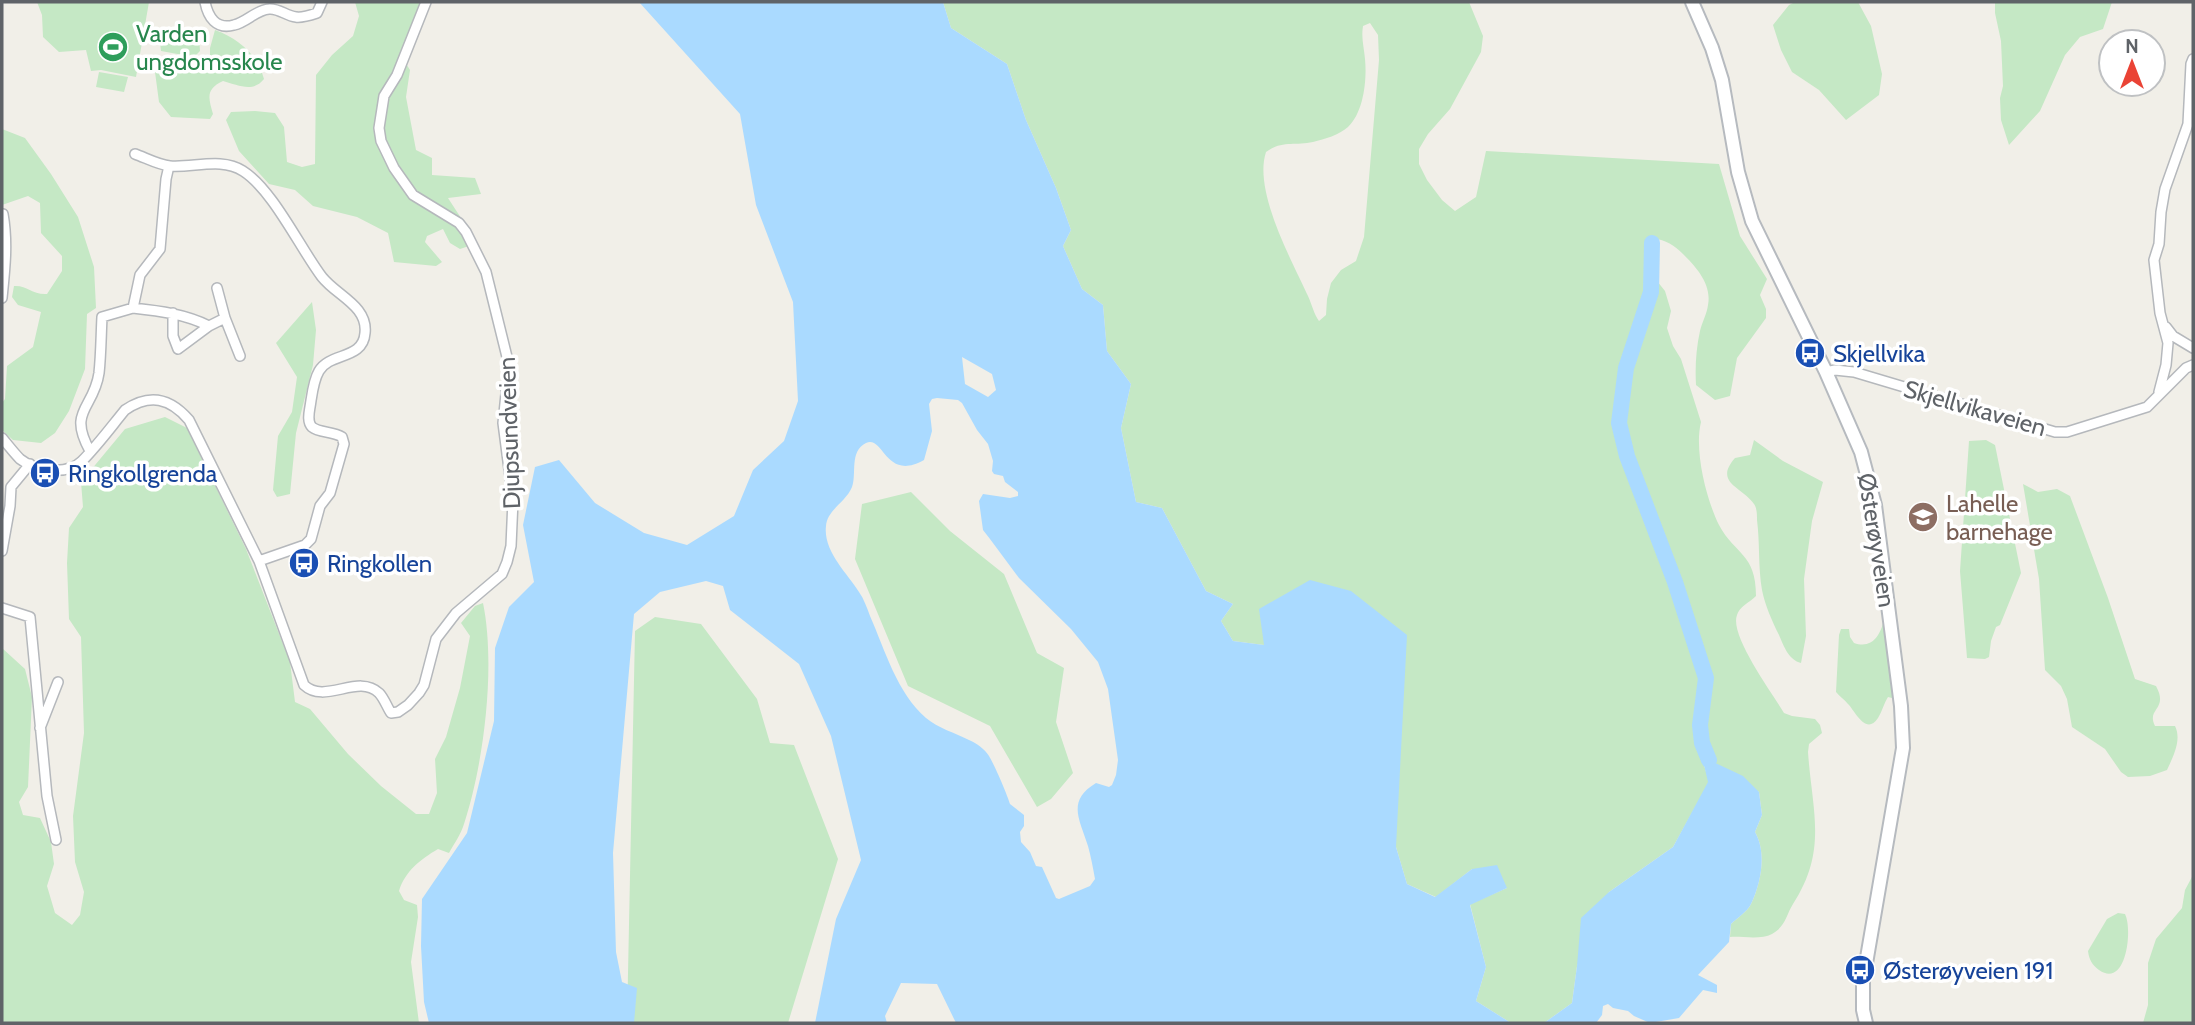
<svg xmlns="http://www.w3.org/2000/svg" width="2195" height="1025" font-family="Cabin,sans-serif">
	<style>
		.green { fill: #c5e8c5; fill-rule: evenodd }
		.water { fill: #aadaff; fill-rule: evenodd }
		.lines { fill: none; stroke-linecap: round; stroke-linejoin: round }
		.river { stroke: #aadaff; stroke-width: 16 }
		.minor-casing { stroke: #b5b8bc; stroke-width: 12 }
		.secondary-casing { stroke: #b6babf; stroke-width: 16 }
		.minor { stroke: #fff; stroke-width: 9 }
		.secondary { stroke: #fff; stroke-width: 12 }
		.labels { text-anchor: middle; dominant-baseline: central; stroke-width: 7; stroke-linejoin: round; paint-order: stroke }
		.leisure-label { font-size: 24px; fill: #27864d; stroke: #fff; text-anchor: start }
		.transit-label { font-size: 24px; fill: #164399; stroke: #fff; text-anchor: start }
		.street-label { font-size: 24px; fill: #5f6368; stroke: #fff }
		.education-label { font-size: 24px; fill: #785e54; stroke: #fff; text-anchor: start }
	</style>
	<rect width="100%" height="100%" fill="#f1efe8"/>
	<path class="green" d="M37,2H149L136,77L101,70L91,71L86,50L59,52L43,37L42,15Z
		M355,2H423L390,88H395L405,62L410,70L406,97L416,150L432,158V175L475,178L481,194L448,198L474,238L469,246L460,249L450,243L443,229L427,236L425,242L442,262L436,266L394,262L388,233L357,217L313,206L295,190L269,184L239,151L226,120L231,112L255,111L275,113L284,127L287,162L302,167L315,164L316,75L332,55L353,36L359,16Z
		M943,2H1469L1483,36L1481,52L1450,109L1428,134L1419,149V164L1427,180L1442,200L1455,211L1476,197L1486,151L1719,164L1740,236L1767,279L1760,295L1766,309V318L1737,358L1730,396L1715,400L1696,385C1695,367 1696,349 1700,331C1702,322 1707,314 1708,305C1712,284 1696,267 1683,254C1675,246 1665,239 1654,239L1649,280L1657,281L1665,291L1671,311L1667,328L1673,346L1681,359L1701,422C1694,450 1706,499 1719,525C1735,555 1756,553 1756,596C1750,602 1739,607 1737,615C1729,635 1773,694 1784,713L1792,716L1815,719L1820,725L1822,733L1809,744L1808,752C1812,811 1828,850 1793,904C1786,915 1786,926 1772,934C1761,940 1742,936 1730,937L1731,924C1737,918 1747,912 1751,904C1761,883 1767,853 1755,832L1762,815L1759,792L1704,765L1709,782L1673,847L1609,892L1577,966L1572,1003L1544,1023H1511L1476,1001L1486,967L1470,904L1507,888L1472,869L1436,897L1407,884L1396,847V810L1264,645L1233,641L1221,621L1233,604L1206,591L1162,508L1136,502L1121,428L1131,384L1107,351L1103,305L1082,289L1063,246L1071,230L1056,188L1026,120L1007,64L951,28ZM1370,23L1378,35L1379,60L1364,237L1356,261L1341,270L1331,283L1327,299L1326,315L1319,321C1314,314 1312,305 1308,296C1292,261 1253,191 1266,152C1282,140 1295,146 1313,142C1325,139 1339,135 1348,127C1364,112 1367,79 1365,59C1364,47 1361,38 1363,26Z
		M1795,2H1858L1871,26L1882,74L1879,95L1846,120L1819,90L1792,72L1781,50L1773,25L1789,5Z
		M1995,2H2112L2103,29L2080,37L2065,55L2040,111L2009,145L2001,120L2000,98L2003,86L2001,41L1995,13Z
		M178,27L199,37L200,51L194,57L161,51L160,42L166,32Z
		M215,30C239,39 257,54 264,79C253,93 238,85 223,81C206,89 208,97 213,114L210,119L171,117L159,102L155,72L158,58H170L181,64L200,66L210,57V48Z
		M99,72L128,77L124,92L96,87Z
		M2,129L25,138L51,174L78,217L94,267L96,308L87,314L85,369L69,411L55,433L41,443L13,440L2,430V403L5,399L7,366L33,347L41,312L18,305L12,297L14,286C27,285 32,295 47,294L62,271V256L41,233L40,203L28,196L2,205Z
		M312,302L316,330L313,365L296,433L290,494L277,497L273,490L278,436L292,412L297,377L276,343Z
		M165,417L187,428L246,549L290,662L295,702L310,709L348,754L381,786L416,814H429L437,793L435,759L446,737L460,688L470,636L461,623L475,606L483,603C496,666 484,763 464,824C461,834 454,844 449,853L438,849C421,859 405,871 399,891L404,900L417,905L418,917L411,962L419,1023H2V648L25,669L32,697L28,787L19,802L23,815L40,818L51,842L54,864L47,886L55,913L72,925L80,915L84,892L75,862L73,816L84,733L81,637L69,619L67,563L69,528L83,507L81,482L125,429Z
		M1754,440L1783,461L1823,482L1812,521L1804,579L1806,636L1801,663C1789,660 1784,647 1779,635C1772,621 1765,605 1762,590C1758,567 1760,543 1757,520C1757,515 1757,508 1754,504C1743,487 1713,483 1735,458L1750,455Z
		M1986,440L1995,445L2021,573L2000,625L1996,627L1991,641L1989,657L1985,659L1967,658L1960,571L1969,441Z
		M2023,484L2038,492L2057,489L2070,496L2108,598L2135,679L2156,686C2169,710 2146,708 2155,726H2175C2182,740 2173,757 2167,770L2150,776L2128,777L2121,772L2105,749L2072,727L2067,699L2061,686L2045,670L2039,579Z
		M911,492L950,531L1004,574L1037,653L1064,668L1056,722L1073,773L1051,799L1037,807L990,726L908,686L855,559L862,504Z
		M655,617L701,624L757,699L770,743L794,745L838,859L788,1023H627L635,631Z
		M1884,620L1896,699L1888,697C1884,703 1882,712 1878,718C1866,736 1855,711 1848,704C1844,699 1840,697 1836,692L1839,635L1841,629H1849L1850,637L1854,643C1872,649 1880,636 1884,620Z
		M2193,875V1023H2143L2148,1005V963L2156,939L2182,908L2185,890Z
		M2118,913L2125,914C2133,930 2126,989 2099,970C2092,965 2089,959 2088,951L2107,919Z"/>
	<path class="water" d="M639,2H943L951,28L1007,64L1026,120L1056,188L1071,230L1063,246L1082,289L1103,305L1107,351L1131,384L1121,428L1136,502L1162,508L1206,591L1233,604L1221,621L1233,641L1264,645L1259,609L1310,580L1351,591L1407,635L1396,847L1407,884L1435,897L1472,869L1497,865L1507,888L1470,905L1486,967L1476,1001L1511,1023H956L937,984L901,983L885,1016L887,1023H815L836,919L861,860L831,736L799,664L730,610L723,586L706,581L660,592L634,614L613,853L616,952L622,982L637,988L634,1023H429L424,1002L421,946L422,899L467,833L494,721L495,648L509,607L534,582L523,525L535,467L559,460L595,503L644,533L687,545L734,516L753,470L784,441L798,401L793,302L756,205L740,114ZM962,357L992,374L996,390L988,397L965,384ZM937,398L958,400L962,403L977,430L988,444L993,461L992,471L994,474L1003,476L1005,482L1018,492V496L1010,498L983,494L979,501L983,530L990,539L1019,578L1071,629L1098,662L1108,689L1118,760L1116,775L1112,785L1109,787L1096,783C1066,801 1080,820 1088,846C1091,857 1093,868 1095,879L1090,886L1059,899L1056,898L1042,867L1036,866L1030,852L1021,842L1020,832L1024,826V815L1010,804C1007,794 995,766 989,756C985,749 976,743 969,740C955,733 938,728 926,718C897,693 885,650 870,616C867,608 864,599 859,592C847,573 823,551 826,526C827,510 846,502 852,487C857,474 849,451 866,443C884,435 885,482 924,460L932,431L929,404L932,399Z
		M1709,760L1743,776L1759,792L1762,815L1755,832C1767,853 1761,883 1751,904C1747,912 1737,918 1731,924L1729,942L1698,975L1717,985V993L1703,990L1679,1018L1650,1023L1634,1016L1628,1011L1613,1008L1608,1004L1603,1006L1602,1015L1596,1023H1544L1572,1003L1577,966L1581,918L1609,892L1673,847L1708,782L1704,765Z"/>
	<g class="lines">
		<path class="river" d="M1652,243L1651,292L1626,368L1619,423L1627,456L1675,582L1706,678L1700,725L1702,743L1709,760"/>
		<g class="minor-casing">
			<path id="minor" d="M205,2C208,17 216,30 234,25C247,22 256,10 269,9C279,8 286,16 296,17C302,18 311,15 317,13L322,2
				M135,154C146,158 159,165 170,166C193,168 222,157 243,171C273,190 300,248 322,277C337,296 368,306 365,333C363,360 330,352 319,371C313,381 312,395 310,407C309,413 307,422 312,427C319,433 333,431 342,437L344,444L330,493L320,506L311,539L305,545L259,561
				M217,288L225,318
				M2,298C5,269 8,242 3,214
				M133,308C160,311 185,314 209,326
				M173,313V336L178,349L209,326L225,318L240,356
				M2166,327L2173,336L2193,348
				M1826,372L1835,370L1854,372L2055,432H2067L2147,407L2186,368L2193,365
				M2159,392L2166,365L2168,343L2160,313L2154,260L2159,244L2161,212L2165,189L2188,124L2191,64L2193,59
				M2,438C8,445 14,453 20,459C35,471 67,476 82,461C97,446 111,427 125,410C150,393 170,398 189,420L259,561L304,685C325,705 358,673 379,693C384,698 387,707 391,713L398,712L408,705L419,693L424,685L436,639L456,613L502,574L507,562L511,546L513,500L503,423L509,365L486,272L466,232L459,223L413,195L394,168L381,141L379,128L384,96L397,75L426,2
				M90,451C67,410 94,409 99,373C101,355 101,336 102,317L133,308L140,275L160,249L166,179L169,166
				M2,551L10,506L11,487L30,464
				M2,608L30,617L47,796L56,840
				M40,728L58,682"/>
		</g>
		<g class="secondary-casing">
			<path id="secondary" d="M1692,2L1712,48L1722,80L1738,172L1752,221L1826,372L1861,452L1875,505L1901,706L1903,748L1863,981V1010L1866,1023"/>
		</g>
		<use href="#minor" class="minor"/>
		<use href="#secondary" class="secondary"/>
	</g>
	<defs>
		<g id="stadium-disc" transform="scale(1.575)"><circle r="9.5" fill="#2e9e5b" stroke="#fff"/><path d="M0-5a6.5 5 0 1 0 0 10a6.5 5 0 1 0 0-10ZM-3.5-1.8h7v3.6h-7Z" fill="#fff"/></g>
		<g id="bus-disc" transform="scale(1.575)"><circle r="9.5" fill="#1a4fb4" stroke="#fff"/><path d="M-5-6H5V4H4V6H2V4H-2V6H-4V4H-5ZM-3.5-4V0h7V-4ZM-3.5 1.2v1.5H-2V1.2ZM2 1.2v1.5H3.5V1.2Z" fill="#fff"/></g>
		<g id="school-disc" transform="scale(1.575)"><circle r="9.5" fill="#8d6e63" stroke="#fff"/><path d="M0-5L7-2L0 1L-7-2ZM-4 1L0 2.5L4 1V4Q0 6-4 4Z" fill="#fff"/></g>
	</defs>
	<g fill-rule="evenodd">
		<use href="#stadium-disc" x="113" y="47"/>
		<use href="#bus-disc" x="1810" y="353"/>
		<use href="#bus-disc" x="45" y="473"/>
		<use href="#school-disc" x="1923" y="517"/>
		<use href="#bus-disc" x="304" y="563"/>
		<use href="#bus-disc" x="1860" y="970"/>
	</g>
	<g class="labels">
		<g class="leisure-label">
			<text x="136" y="33">Varden<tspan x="136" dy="28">ungdomsskole</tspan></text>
		</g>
		<g class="transit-label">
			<text x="1833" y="353">Skjellvika</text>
			<text x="68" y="473">Ringkollgrenda</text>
			<text x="327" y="563">Ringkollen</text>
			<text x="1883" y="970">Østerøyveien 191</text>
		</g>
		<g class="street-label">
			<text transform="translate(1975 408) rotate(16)">Skjellvikaveien</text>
			<text transform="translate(509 433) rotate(-92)">Djupsundveien</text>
			<text transform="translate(1877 540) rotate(81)">Østerøyveien</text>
		</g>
		<g class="education-label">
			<text x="1946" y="503">Lahelle<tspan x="1946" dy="28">barnehage</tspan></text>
		</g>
	</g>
	<rect width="2195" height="1025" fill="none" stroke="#5f6368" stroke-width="7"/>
	<g transform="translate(2132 63)"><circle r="33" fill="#ffffff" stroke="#bfc1c3" stroke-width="2"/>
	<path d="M0-5L12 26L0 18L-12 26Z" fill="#ea4335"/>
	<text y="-10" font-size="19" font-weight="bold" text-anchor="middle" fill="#5f6368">N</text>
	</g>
</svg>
